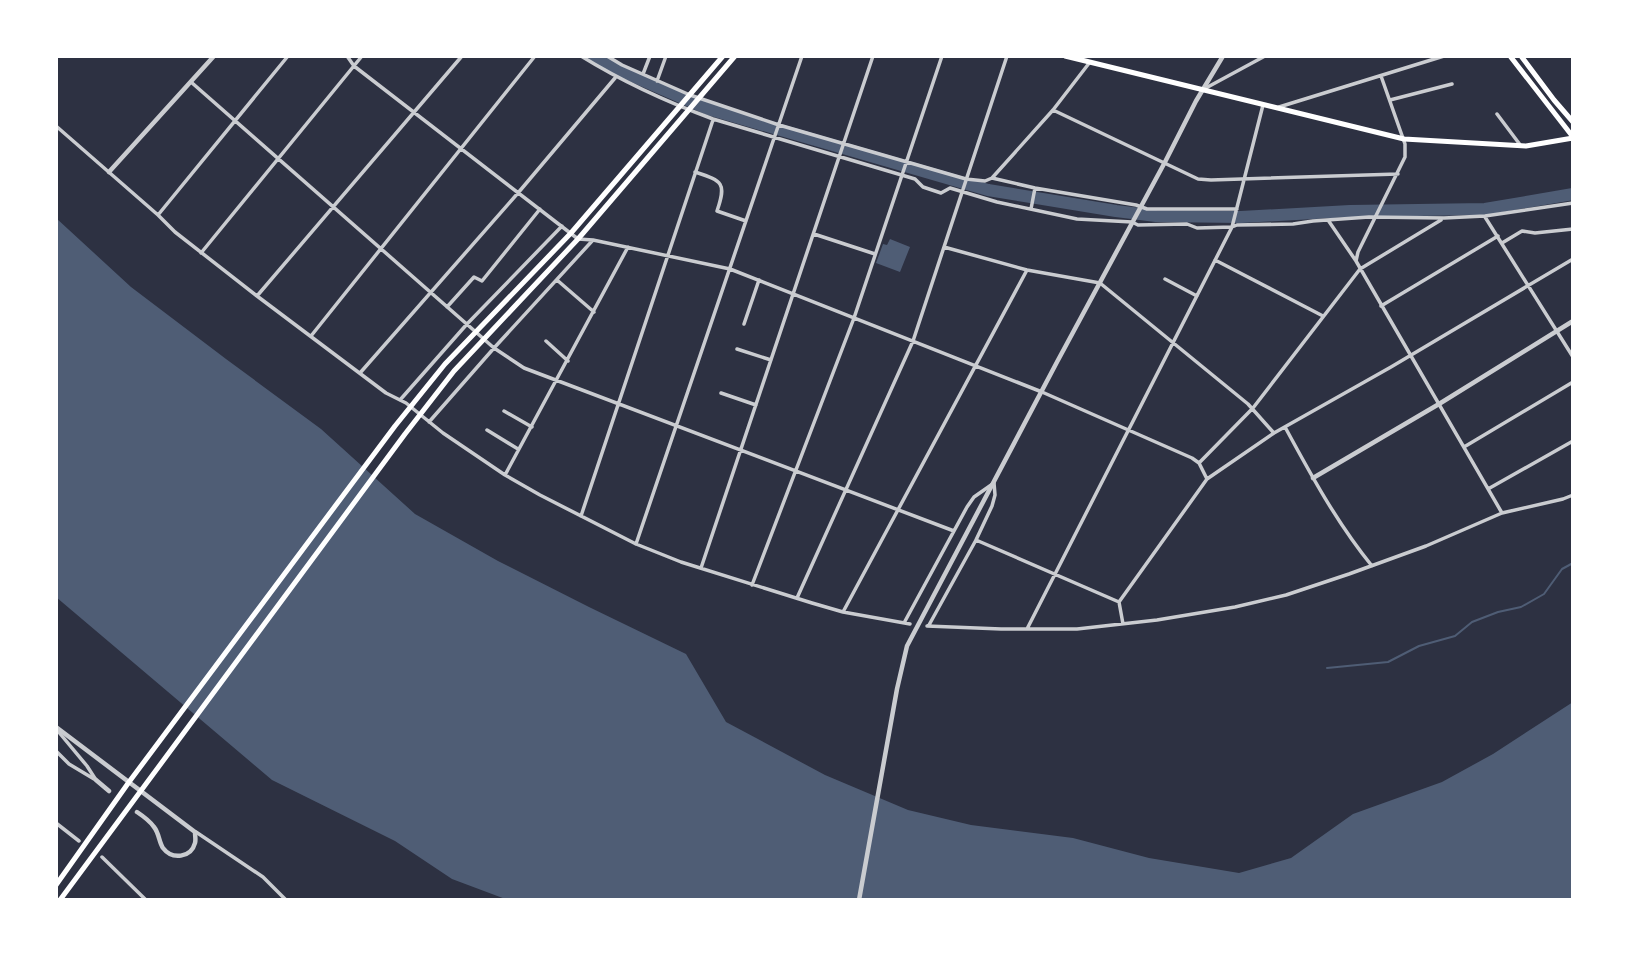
<svg xmlns="http://www.w3.org/2000/svg" width="1629" height="956" font-family="Poppins,sans-serif">
	<style>
		.water { fill: #4f5d75 }
		.lines { fill: none; stroke-linecap: round; stroke-linejoin: round }
		.stream { stroke: #4f5d75; stroke-width: 2 }
		.river { stroke: #4f5d75; stroke-width: 12 }
		.minor { stroke: #caccd0; stroke-width: 3.5 }
		.tertiary { stroke: #caccd0; stroke-width: 4.5 }
		.primary { stroke: #fff; stroke-width: 5 }
		.trunk { stroke: #fff; stroke-width: 5 }
	</style>
	<rect width="100%" height="100%" fill="#2d3142"/>
	<path class="water" d="M56,218L131,287L226,359L321,429L415,514L498,561L589,607L686,654L726,722L825,775L908,810L971,825L1073,838L1149,858L1239,873L1291,858L1353,814L1442,782L1493,754L1573,702V900H508L452,879L395,841L272,780L56,597Z
		M890,239L910,247L900,272L876,263L883,244L887,245Z"/>
	<g class="lines">
		<path class="stream" d="M1327,668L1388,662L1419,646L1455,636L1472,622L1498,612L1521,607L1544,594L1562,569L1573,563"/>
		<path class="river" d="M594,56L614,68L708,109L988,190L1116,211L1156,216L1241,217L1350,211L1485,209L1573,194"/>
		<path class="minor" d="M347,56L354,66L578,239L593,240L730,269L1042,392L1192,458L1199,463L1207,479
			M581,56C623,82 667,102 713,119L915,179L923,187L941,193L950,188L997,202L1077,219L1132,222L1138,225L1187,224L1197,228L1232,227L1237,225L1293,224L1313,221L1369,217L1444,218L1485,216L1573,203
			M607,56L622,65L690,95L779,125L966,179L985,181L992,178L1035,188L1136,205L1147,209H1237
			M643,74L650,56
			M657,81L666,56
			M191,82L494,348L524,368L954,531
			M1204,89L1265,56
			M1390,100L1452,84
			M1279,107L1444,56
			M1053,110L1198,179L1211,180L1398,174
			M1497,114L1521,146
			M56,126L158,215L175,232L257,296L386,393L406,403L443,433L505,475L540,495L636,544L681,562L812,603L843,612L910,624
			M695,172C722,181 727,182 717,211L746,221
			M992,178L1053,110L1090,62
			M1031,209L1035,188
			M158,215L288,56
			M1485,217L1573,357
			M1328,220L1356,261L1502,513
			M814,234L875,254
			M1502,243L1522,231L1535,233L1573,229
			M944,247L1027,270L1100,283L1248,404L1273,432
			M201,253L362,56
			M1215,260L1323,316
			M1356,261L1358,252L1405,157V144L1381,76
			M1165,279L1197,296
			M557,280L594,312
			M257,296L462,56
			M1381,306L1498,236
			M447,307L474,277L482,281L540,209
			M744,324L759,280
			M311,336L535,56
			M546,341L568,361
			M737,349L771,360
			M360,373L518,193L615,78
			M721,393L756,405
			M400,400L467,324L562,226
			M504,411L532,427
			M429,422L494,348L593,240
			M1285,427C1311,475 1337,523 1372,566
			M487,430L518,449
			M1464,447L1573,382
			M1199,463L1253,408L1360,269L1441,220
			M505,475L628,247
			M1488,489L1573,441
			M581,516L713,120
			M976,540L1119,602
			M636,544L802,56
			M701,568L873,56
			M752,585L854,318L942,56
			M797,598L913,341L1007,56
			M843,612L1027,270
			M904,623L967,507L974,497L994,483L995,495L992,506L976,540L929,625
			M1123,624L1119,602L1207,479L1274,433L1391,367L1573,259
			M927,626L1001,629H1077L1157,620L1235,607L1286,595L1349,574L1426,546L1502,513L1563,499L1573,495
			M1027,629L1232,227L1263,105
			M57,730L87,766L96,780
			M56,751L69,764L94,779
			M56,823L79,841
			M196,832L263,877L286,900
			M102,857L146,900"/>
		<path class="tertiary" d="M109,172L214,56
			M1313,478L1439,404L1573,321
			M56,727L195,832C195,836 196,840 195,843C191,858 172,860 163,848C159,842 159,833 154,827C150,821 143,816 137,812
			M96,780L109,791
			M859,900L897,689L907,646L1057,362L1165,162L1196,101L1223,56"/>
		<path class="primary" d="M1065,56L1404,139L1526,146L1573,138"/>
		<path class="trunk" d="M1510,56L1573,137
			M1521,56L1554,100L1573,122
			M56,885L129,782L395,426L445,364L571,233L723,56
			M60,900L405,434L454,371L578,239L735,56"/>
	</g>
	<rect width="1629" height="956" fill="none" stroke="#ffffff" stroke-width="116"/>
</svg>
